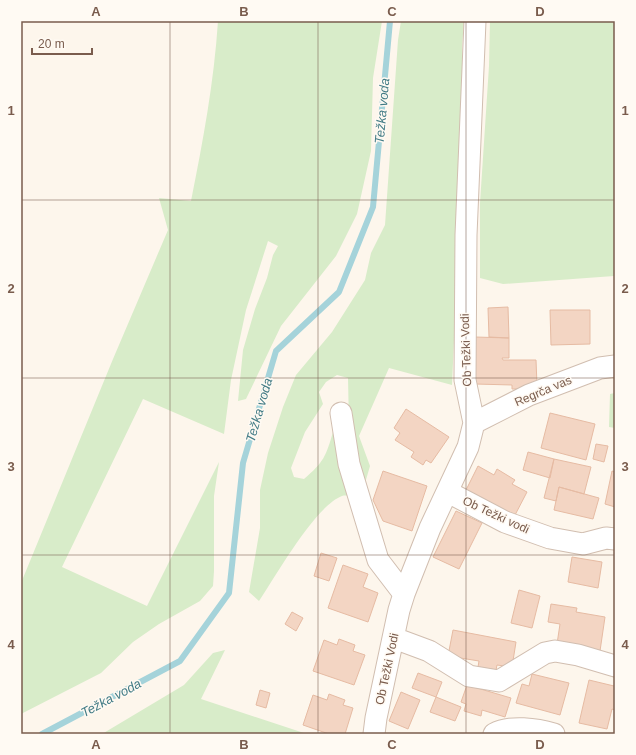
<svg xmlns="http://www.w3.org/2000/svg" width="636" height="755" font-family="Arial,sans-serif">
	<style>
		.green { fill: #d8ecc9 }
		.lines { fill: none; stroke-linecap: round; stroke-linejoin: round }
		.stream { stroke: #a5d3da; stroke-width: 6 }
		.building { fill: #f3d5c3; stroke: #e6bba3 }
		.minor-casing { stroke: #d1beb0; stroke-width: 23 }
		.minor { stroke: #fff; stroke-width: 21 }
		.grid { fill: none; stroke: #7a5c4d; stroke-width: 1; stroke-opacity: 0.55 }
		.labels { text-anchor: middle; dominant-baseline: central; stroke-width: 3; stroke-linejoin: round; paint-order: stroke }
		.street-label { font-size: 12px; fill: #7a5c4d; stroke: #fffaf3 }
		.water-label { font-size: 13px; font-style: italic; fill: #437c86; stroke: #fffaf3 }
		.neatline { fill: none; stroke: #7a5c4d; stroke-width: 1.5 }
		.grid-label { font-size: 13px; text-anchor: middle; font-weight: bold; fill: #7a5c4d }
	</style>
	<rect width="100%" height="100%" fill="#fdf6ec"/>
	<path class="green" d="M218,21H382L373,78L371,151L357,214L336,256L281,326L246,399L238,401L243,350L255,309L267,278L273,255L278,246L268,241L246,310L231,380L224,434L143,399L62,567L147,606L219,462L214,496V571L213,586L200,601L159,624L133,642L101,673L21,714V583L113,359L168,230L159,198L191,201C203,141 214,82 218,21Z
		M401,21H464L462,47L463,140L452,385L389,368L359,436L370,466L361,497L349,426L348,378L337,375L326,382L319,392L323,404L305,432L291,468L294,477L304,479C324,462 326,456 333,432L340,433L354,496C350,496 345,495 342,496C315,506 276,576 259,601L249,592L260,528V490L268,453L283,407L296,375L332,332L365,280L371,253L385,225L398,40Z
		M490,21H615V356H613L614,276L503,284L480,278V203L489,66Z
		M615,393V428L609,427L610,394Z
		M225,650L201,699L304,733L303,734H102L184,685L213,653Z"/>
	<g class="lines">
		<path class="stream" d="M42,734L180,661L229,593L243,463L276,351L339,292L373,207L390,21"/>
	</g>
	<path class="building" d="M508,307L509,338L489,337L488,308Z
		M550,310H590V344L551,345Z
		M475,337L509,338V358H502L503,360H536L537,385L523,389H512V385L475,384Z
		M406,409L449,437L431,463L426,460L423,465L411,457L414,452L395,440L400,433L394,428Z
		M550,413L595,424L586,460L541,448Z
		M596,444L608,446L604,462L593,459Z
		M528,452L554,459L550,478L523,470Z
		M554,459L591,467L584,494L559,487L556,501L544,498Z
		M478,466L494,475L497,469L515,480L512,484L527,492L514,517L465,492Z
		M383,471L427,486L412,531L383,521L373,500Z
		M612,471L615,472V507L605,504Z
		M559,487L599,498L593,519L554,510Z
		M456,511L482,523L459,569L433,557Z
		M321,553L337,558L329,581L314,576Z
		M572,557L602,562L598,588L568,582Z
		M343,565L368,574L363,587L378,593L368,622L328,608Z
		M519,590L540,596L532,628L511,623Z
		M551,604L577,608L576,612L605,617L600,651L557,644L560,624L548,622Z
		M292,612L303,618L296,631L285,624Z
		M453,630L516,642L512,667L497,665L496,670L478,667L479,661L448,656Z
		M339,639L355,645L353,651L365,655L354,685L313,671L324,640L337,645Z
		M418,673L442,682L436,697L412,688Z
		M532,674L569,683L560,715L516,703L522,684L529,686Z
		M589,680L614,686L615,687V710L612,709L607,729L579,723Z
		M467,685L511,698L505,717L482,710L481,716L464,711L466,704L461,702Z
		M260,690L270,693L266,708L256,705Z
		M401,692L420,700L408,729L389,721Z
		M329,694L345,700L343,705L353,708L345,734H329L303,725L313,695L327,700Z
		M436,697L461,707L455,721L430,712Z"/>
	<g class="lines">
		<g class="minor-casing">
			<path id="minor" d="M341,413L349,464L378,560L404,594
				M474,423L529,395L600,368L615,366
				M448,492L505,522L550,538L583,544L606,538L615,539
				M394,638L429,651L469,676L499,681L545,653L555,651L578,655L615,666
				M374,734L376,718L399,610L404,594L430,528L468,447L474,423L465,380L466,235L475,21
				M494,734C510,725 537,729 554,734"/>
		</g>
		<use href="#minor" class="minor"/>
	</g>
	<path class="grid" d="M170,21V734M318,21V734M466,21V734M21,200H615M21,378H615M21,555H615"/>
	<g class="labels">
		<g class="street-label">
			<text transform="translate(466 350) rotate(-92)">Ob Težki Vodi</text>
			<text transform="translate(543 391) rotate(-23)">Regrča vas</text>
			<text transform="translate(496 515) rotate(25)">Ob Težki vodi</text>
			<text transform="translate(387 669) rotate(-78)">Ob Težki Vodi</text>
		</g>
		<g class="water-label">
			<text transform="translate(382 111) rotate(-85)">Težka voda</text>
			<text transform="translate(259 410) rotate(-74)">Težka voda</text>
			<text transform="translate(111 698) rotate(-28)">Težka voda</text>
		</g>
	</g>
	<rect width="636" height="755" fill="none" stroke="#fffaf3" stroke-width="44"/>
	<path d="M32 48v6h60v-6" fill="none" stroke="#7a5c4d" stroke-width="2"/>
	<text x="38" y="48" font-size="12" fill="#7a5c4d" stroke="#fffaf3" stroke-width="3" paint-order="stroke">20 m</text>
	<rect x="22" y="22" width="592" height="711" class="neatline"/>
	<g class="grid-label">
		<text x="96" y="16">A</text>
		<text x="244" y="16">B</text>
		<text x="392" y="16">C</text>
		<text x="540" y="16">D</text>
		<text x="11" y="115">1</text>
		<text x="625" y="115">1</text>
		<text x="11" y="293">2</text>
		<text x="625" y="293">2</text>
		<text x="11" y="471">3</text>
		<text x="625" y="471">3</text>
		<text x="11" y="649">4</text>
		<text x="625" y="649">4</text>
		<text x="96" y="749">A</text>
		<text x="244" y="749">B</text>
		<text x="392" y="749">C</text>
		<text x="540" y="749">D</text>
	</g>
</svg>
